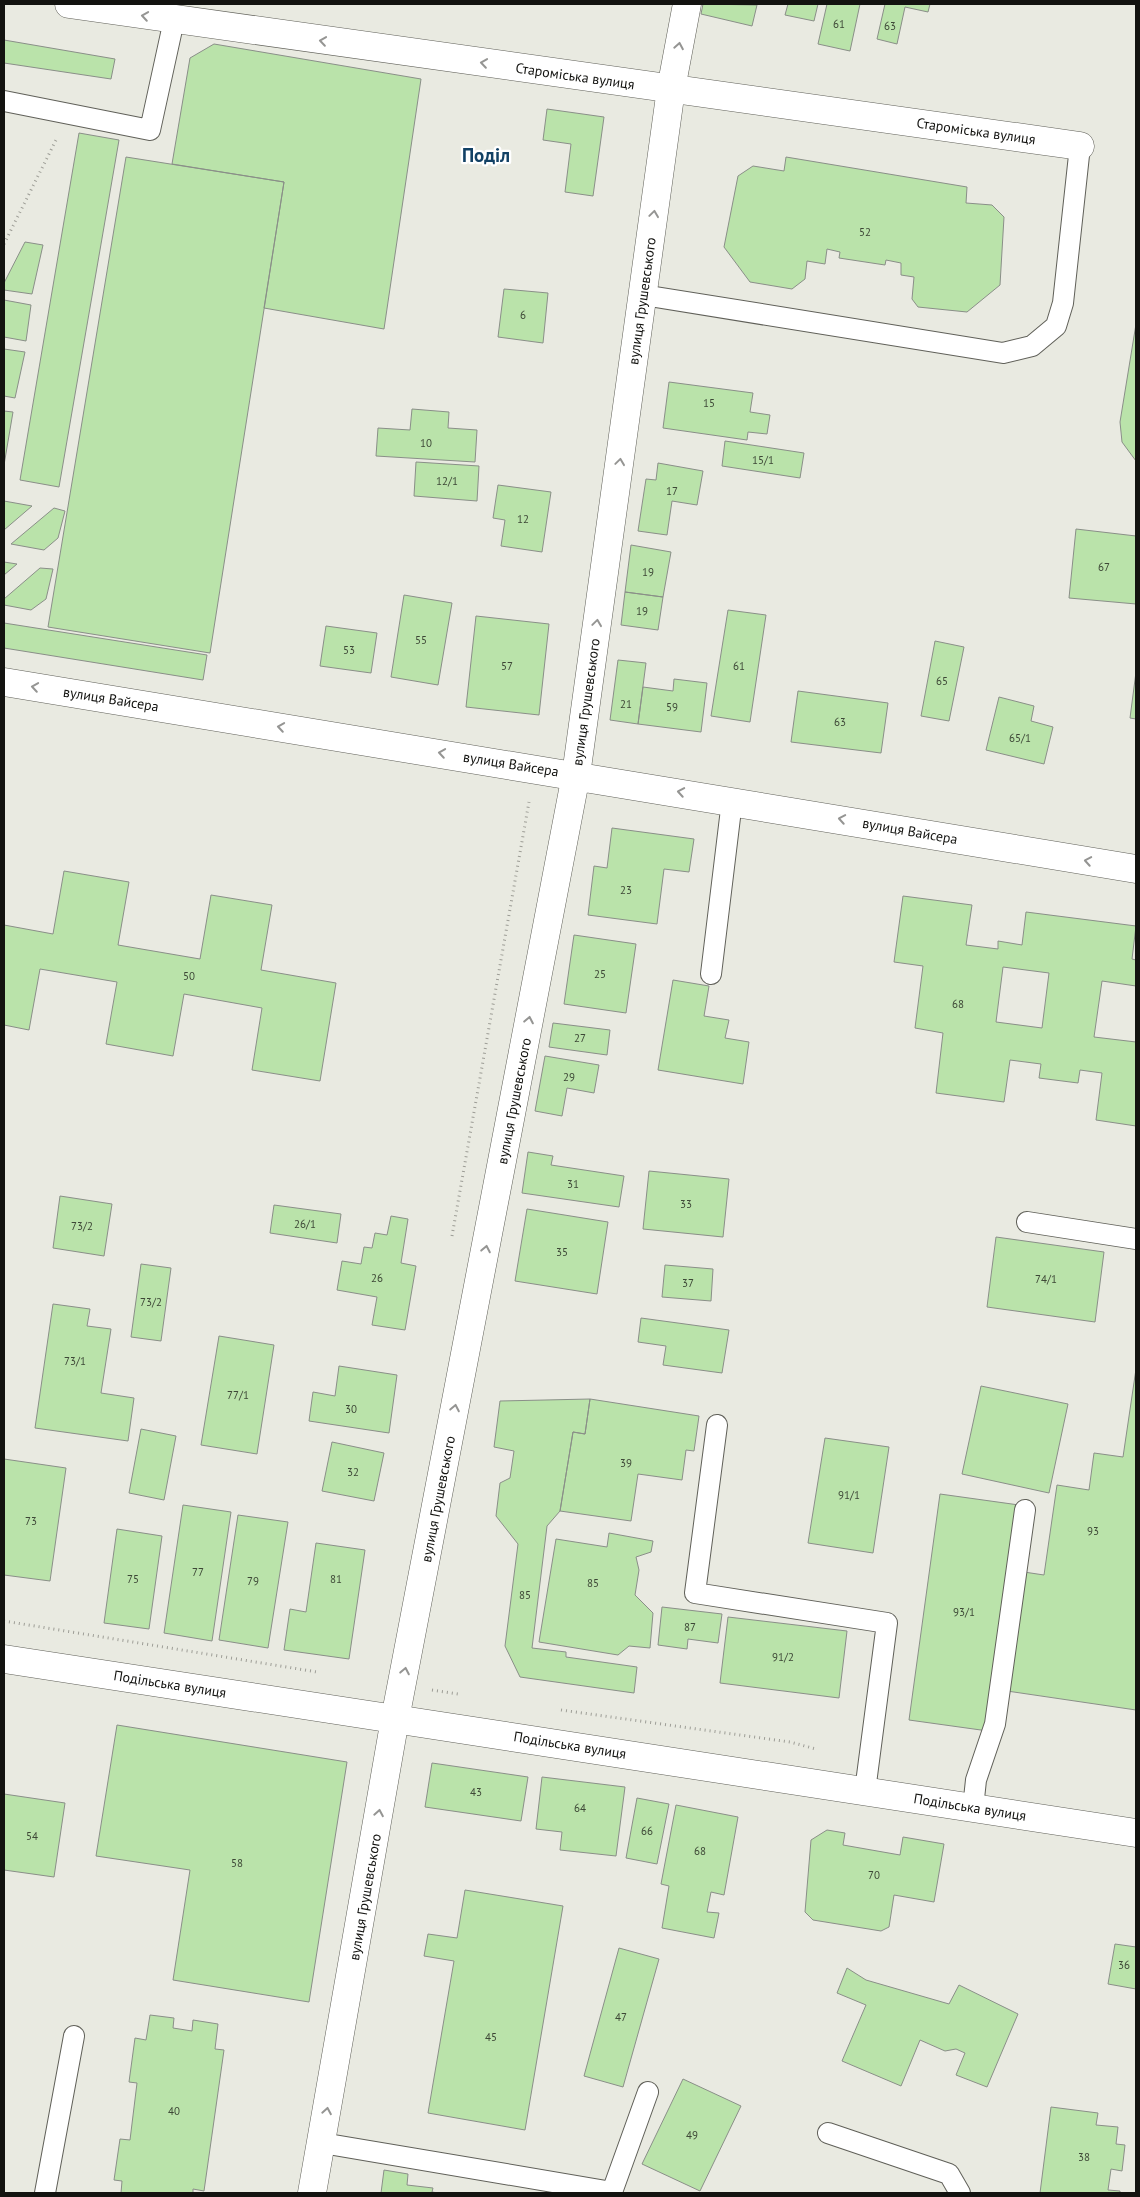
<svg xmlns="http://www.w3.org/2000/svg" width="1140" height="2197" font-family="'PT Sans',sans-serif">
	<style>
		.building { fill: #bae3aa; stroke: #8a8f88; fill-rule: evenodd }
		.lines { fill: none; stroke-linecap: round; stroke-linejoin: round }
		.service-casing { stroke: #606059; stroke-width: 22 }
		.minor-casing { stroke: #606059; stroke-width: 29 }
		.tertiary-casing { stroke: #606059; stroke-width: 29 }
		.path { stroke: #9d9d96; stroke-width: 3; stroke-dasharray: 1 4; stroke-linecap: butt }
		.service { stroke: #fff; stroke-width: 20 }
		.minor { stroke: #fff; stroke-width: 28 }
		.tertiary { stroke: #fff; stroke-width: 28 }
		.oneway { stroke: #959593 }
		.labels { text-anchor: middle; dominant-baseline: central; stroke-width: 4.5; stroke-linejoin: round; paint-order: stroke }
		.number-label { font-size: 11px; fill: #3d4736 }
		.street-label { font-size: 14px; fill: #131310; stroke: #fff }
		.district-label { font-size: 19px; font-weight: bold; fill: #124165; stroke: #fff }
	</style>
	<rect width="100%" height="100%" fill="#e9eae1"/>
	<path class="building" d="M703,4L757,5L752,26L701,14Z
		M788,4H818L814,21L785,15Z
		M827,4H860L850,51L818,44Z
		M885,4H930L928,12L905,7L897,44L877,39Z
		M4,40L115,59L111,79L4,63Z
		M214,44L421,79L384,329L264,308L284,182L172,164L190,58Z
		M547,109L604,117L593,196L565,192L571,144L543,140Z
		M79,133L119,140L59,487L20,480Z
		M126,157L284,182L210,653L48,627Z
		M786,157L967,187L966,203L992,205L1004,217L1000,285L967,312L918,307L912,299L914,277L901,275V263L886,260L885,265L839,258L840,252L827,249L825,264L807,261L805,279L792,289L750,282L724,247L738,176L753,166L784,171Z
		M25,242L43,245L32,294L4,290V283Z
		M504,289L548,293L543,343L498,337Z
		M4,300L31,305L26,341L4,337Z
		M1136,324V461L1122,442L1120,422Z
		M4,349L25,352L15,398L4,396Z
		M669,382L753,393L750,412L770,415L767,434L748,432L747,440L663,428Z
		M412,409L449,412L448,428L477,430L475,462L376,456L378,428L410,430Z
		M4,411L13,412L4,465Z
		M725,441L804,453L800,478L722,466Z
		M416,462L479,466L477,501L414,496Z
		M658,463L703,471L697,505L672,501L667,535L638,531L646,479L656,480Z
		M498,485L551,492L542,552L501,546L505,520L493,518Z
		M4,501L32,506L4,530Z
		M54,508L65,511L58,538L44,550L11,544Z
		M1076,529L1136,536V604L1069,598Z
		M631,545L671,552L663,597L625,592Z
		M4,562L17,564L4,575Z
		M40,568L53,569L46,599L31,610L4,605V599Z
		M625,592L663,597L658,630L621,625Z
		M404,595L452,603L438,685L391,677Z
		M728,610L766,615L750,722L711,716Z
		M476,616L549,624L539,715L466,707Z
		M4,623L207,655L203,680L4,648Z
		M326,626L377,633L371,673L320,666Z
		M935,641L964,647L949,721L921,716Z
		M618,660L646,663L638,724L610,720Z
		M1136,672V719L1130,718Z
		M674,679L707,683L701,732L638,724L643,687L673,691Z
		M798,691L888,703L881,753L791,742Z
		M999,697L1034,706L1031,721L1053,727L1044,764L986,750Z
		M612,828L694,839L689,872L664,869L657,924L588,915L594,866L607,868Z
		M64,871L129,882L118,945L200,959L211,895L272,905L261,970L336,983L320,1081L252,1070L262,1008L184,994L173,1056L106,1044L117,982L40,969L29,1030L4,1025V925L53,934Z
		M903,896L972,905L966,945L998,949V941L1022,945L1026,912L1136,926L1132,959L1136,960V986L1102,981L1094,1037L1136,1042V1126L1096,1120L1102,1073L1080,1070L1078,1083L1039,1078L1041,1064L1010,1060L1004,1102L936,1093L943,1033L915,1028L923,966L894,962ZM1003,967L1049,973L1042,1028L996,1022Z
		M574,935L636,944L626,1013L564,1004Z
		M673,980L709,986L704,1016L729,1020L725,1038L749,1042L743,1084L658,1070Z
		M553,1023L610,1030L607,1055L549,1047Z
		M545,1056L599,1065L594,1093L567,1088L562,1116L535,1111Z
		M528,1152L553,1156L551,1165L624,1176L619,1207L522,1193Z
		M649,1171L729,1179L723,1237L643,1229Z
		M60,1196L112,1204L104,1256L53,1248Z
		M274,1205L341,1214L337,1243L270,1233Z
		M527,1209L608,1222L597,1294L515,1281Z
		M391,1216L408,1219L401,1263L416,1266L405,1330L372,1325L377,1297L337,1290L342,1261L361,1264L364,1247L372,1248L375,1233L387,1235Z
		M996,1237L1104,1252L1095,1322L987,1307Z
		M141,1264L171,1268L161,1341L131,1337Z
		M665,1265L713,1269L711,1301L662,1297Z
		M53,1304L90,1309L87,1326L111,1329L101,1393L134,1398L128,1441L35,1428Z
		M641,1318L729,1330L722,1373L663,1365L666,1346L638,1342Z
		M219,1336L274,1345L257,1454L201,1445Z
		M339,1366L397,1375L389,1433L309,1421L313,1392L335,1396Z
		M1136,1369V1710L1007,1691L1024,1572L1044,1575L1057,1485L1089,1490L1094,1453L1123,1457Z
		M981,1386L1068,1404L1049,1493L962,1474Z
		M590,1399L699,1416L694,1451L686,1450L682,1480L638,1474L631,1521L560,1511L573,1432L585,1434Z
		M590,1399L585,1434L573,1432L560,1511L547,1526L532,1648L566,1652V1657L637,1667L634,1693L520,1677L505,1646L518,1544L496,1516L500,1483L510,1478L514,1451L494,1447L500,1401Z
		M141,1429L176,1436L164,1500L129,1493Z
		M825,1438L889,1447L873,1553L808,1543Z
		M332,1442L384,1453L374,1501L322,1491Z
		M4,1459L66,1468L50,1581L4,1575Z
		M940,1494L1019,1505L988,1731L909,1720Z
		M183,1505L231,1512L212,1641L164,1633Z
		M238,1515L288,1522L268,1648L219,1640Z
		M117,1529L162,1536L149,1629L104,1623Z
		M609,1533L653,1541L651,1552L636,1557L639,1570L635,1595L653,1613L650,1648L629,1646L618,1655L539,1642L556,1539L607,1547Z
		M316,1543L365,1550L349,1659L284,1650L290,1609L306,1612Z
		M662,1607L722,1614L718,1643L688,1639L687,1649L658,1645Z
		M728,1617L847,1631L839,1698L720,1683Z
		M117,1725L347,1762L309,2002L173,1980L190,1870L96,1856Z
		M432,1763L528,1777L521,1821L425,1807Z
		M542,1777L625,1787L616,1856L560,1850L562,1832L536,1829Z
		M4,1794L65,1803L54,1877L4,1870Z
		M637,1798L669,1804L657,1864L626,1858Z
		M676,1805L738,1817L724,1895L711,1892L707,1912L719,1913L714,1938L662,1928L669,1886L661,1884Z
		M827,1830L845,1833L843,1845L900,1855L903,1837L944,1844L934,1902L894,1895L889,1927L881,1931L813,1920L805,1912L811,1840Z
		M465,1890L563,1906L525,2130L428,2113L454,1961L424,1956L428,1934L457,1938Z
		M1115,1944L1136,1947V1989L1108,1984Z
		M619,1948L659,1959L623,2087L584,2076Z
		M847,1968L866,1980L949,2004L959,1985L1018,2014L987,2087L956,2075L965,2053L956,2049L945,2051L920,2040L901,2086L842,2061L866,2005L837,1993Z
		M150,2015L174,2018L173,2028L192,2031L193,2020L218,2024L215,2049L224,2050L204,2191L193,2189V2193H121L122,2181L114,2180L120,2139L130,2140L137,2083L129,2082L135,2038L146,2040Z
		M683,2079L741,2106L700,2191L642,2164Z
		M1051,2107L1098,2113L1096,2125L1118,2127L1116,2144L1125,2145L1122,2171L1111,2169L1108,2190L1120,2191V2193H1040Z
		M384,2170L408,2174L407,2185L433,2188L432,2192L438,2193H381Z"/>
	<g class="lines">
		<g class="service-casing">
			<path id="service" d="M4,101L150,130L174,20
				M643,295L1003,353L1032,346L1056,326L1063,303L1080,146
				M711,974L732,801
				M1027,1222L1136,1239
				M717,1425L695,1593L887,1623L865,1791
				M973,1808L976,1780L995,1724L1025,1510
				M828,2133L949,2174L960,2193
				M322,2143L612,2192L648,2092
				M45,2193L74,2036"/>
		</g>
		<g class="minor-casing">
			<path id="minor" d="M69,4L1080,146
				M4,682L1136,869
				M312,2193L395,1719L576,775L671,89L687,4"/>
		</g>
		<g class="tertiary-casing">
			<path id="tertiary" d="M4,1659L1136,1833"/>
		</g>
		<path class="path" d="M4,244L56,140
			M452,1236L529,802
			M4,1621L317,1672
			M432,1690L458,1694
			M561,1710L790,1742L816,1749"/>
		<use href="#service" class="service"/>
		<use href="#minor" class="minor"/>
		<use href="#tertiary" class="tertiary"/>
	</g>
	<defs><path id="oneway-chevron" d="M-2-3.5L2.5 0L-2 3.5" fill="none" stroke-width="1.6" stroke-linecap="round" stroke-linejoin="round" transform="scale(1.25)"/></defs>
	<g class="oneway">
		<use href="#oneway-chevron" transform="translate(145 16) rotate(-171)"/>
		<use href="#oneway-chevron" transform="translate(323 41) rotate(-172)"/>
		<use href="#oneway-chevron" transform="translate(679 46) rotate(-80)"/>
		<use href="#oneway-chevron" transform="translate(484 63) rotate(-172)"/>
		<use href="#oneway-chevron" transform="translate(654 214) rotate(-82)"/>
		<use href="#oneway-chevron" transform="translate(620 462) rotate(-82)"/>
		<use href="#oneway-chevron" transform="translate(597 623) rotate(-82)"/>
		<use href="#oneway-chevron" transform="translate(35 687) rotate(-171)"/>
		<use href="#oneway-chevron" transform="translate(281 727) rotate(-171)"/>
		<use href="#oneway-chevron" transform="translate(442 753) rotate(-171)"/>
		<use href="#oneway-chevron" transform="translate(681 792) rotate(-170)"/>
		<use href="#oneway-chevron" transform="translate(842 819) rotate(-170)"/>
		<use href="#oneway-chevron" transform="translate(1088 861) rotate(-170)"/>
		<use href="#oneway-chevron" transform="translate(529 1020) rotate(-79)"/>
		<use href="#oneway-chevron" transform="translate(486 1249) rotate(-79)"/>
		<use href="#oneway-chevron" transform="translate(455 1408) rotate(-79)"/>
		<use href="#oneway-chevron" transform="translate(405 1671) rotate(-79)"/>
		<use href="#oneway-chevron" transform="translate(379 1813) rotate(-80)"/>
		<use href="#oneway-chevron" transform="translate(327 2111) rotate(-80)"/>
	</g>
	<g class="labels">
		<g class="number-label">
			<text x="839" y="24">61</text>
			<text x="890" y="26">63</text>
			<text x="865" y="232">52</text>
			<text x="523" y="315">6</text>
			<text x="709" y="403">15</text>
			<text x="426" y="443">10</text>
			<text x="763" y="460">15/1</text>
			<text x="447" y="481">12/1</text>
			<text x="672" y="491">17</text>
			<text x="523" y="519">12</text>
			<text x="1104" y="567">67</text>
			<text x="648" y="572">19</text>
			<text x="642" y="611">19</text>
			<text x="421" y="640">55</text>
			<text x="349" y="650">53</text>
			<text x="507" y="666">57</text>
			<text x="739" y="666">61</text>
			<text x="942" y="681">65</text>
			<text x="626" y="704">21</text>
			<text x="672" y="707">59</text>
			<text x="840" y="722">63</text>
			<text x="1020" y="738">65/1</text>
			<text x="626" y="890">23</text>
			<text x="600" y="974">25</text>
			<text x="189" y="976">50</text>
			<text x="958" y="1004">68</text>
			<text x="580" y="1038">27</text>
			<text x="569" y="1077">29</text>
			<text x="573" y="1184">31</text>
			<text x="686" y="1204">33</text>
			<text x="305" y="1224">26/1</text>
			<text x="82" y="1226">73/2</text>
			<text x="562" y="1252">35</text>
			<text x="377" y="1278">26</text>
			<text x="1046" y="1279">74/1</text>
			<text x="688" y="1283">37</text>
			<text x="151" y="1302">73/2</text>
			<text x="75" y="1361">73/1</text>
			<text x="238" y="1395">77/1</text>
			<text x="351" y="1409">30</text>
			<text x="626" y="1463">39</text>
			<text x="353" y="1472">32</text>
			<text x="849" y="1495">91/1</text>
			<text x="31" y="1521">73</text>
			<text x="1093" y="1531">93</text>
			<text x="198" y="1572">77</text>
			<text x="133" y="1579">75</text>
			<text x="336" y="1579">81</text>
			<text x="253" y="1581">79</text>
			<text x="593" y="1583">85</text>
			<text x="525" y="1595">85</text>
			<text x="964" y="1612">93/1</text>
			<text x="690" y="1627">87</text>
			<text x="783" y="1657">91/2</text>
			<text x="476" y="1792">43</text>
			<text x="580" y="1808">64</text>
			<text x="647" y="1831">66</text>
			<text x="32" y="1836">54</text>
			<text x="700" y="1851">68</text>
			<text x="237" y="1863">58</text>
			<text x="874" y="1875">70</text>
			<text x="1124" y="1965">36</text>
			<text x="621" y="2017">47</text>
			<text x="491" y="2037">45</text>
			<text x="174" y="2111">40</text>
			<text x="692" y="2135">49</text>
			<text x="1084" y="2157">38</text>
		</g>
		<g class="street-label">
			<text transform="translate(575 76) rotate(8)">Староміська вулиця</text>
			<text transform="translate(976 131) rotate(8)">Староміська вулиця</text>
			<text transform="translate(642 301) rotate(-82)">вулиця Грушевського</text>
			<text transform="translate(111 699) rotate(9)">вулиця Вайсера</text>
			<text transform="translate(586 702) rotate(-82)">вулиця Грушевського</text>
			<text transform="translate(511 764) rotate(9)">вулиця Вайсера</text>
			<text transform="translate(910 831) rotate(10)">вулиця Вайсера</text>
			<text transform="translate(514 1101) rotate(-79)">вулиця Грушевського</text>
			<text transform="translate(438 1499) rotate(-79)">вулиця Грушевського</text>
			<text transform="translate(170 1684) rotate(9)">Подільська вулиця</text>
			<text transform="translate(570 1745) rotate(9)">Подільська вулиця</text>
			<text transform="translate(970 1807) rotate(9)">Подільська вулиця</text>
			<text transform="translate(365 1897) rotate(-80)">вулиця Грушевського</text>
		</g>
		<g class="district-label">
			<text x="486" y="155">Поділ</text>
		</g>
	</g>
	<rect width="1140" height="2197" fill="none" stroke="#131310" stroke-width="10"/>
</svg>
